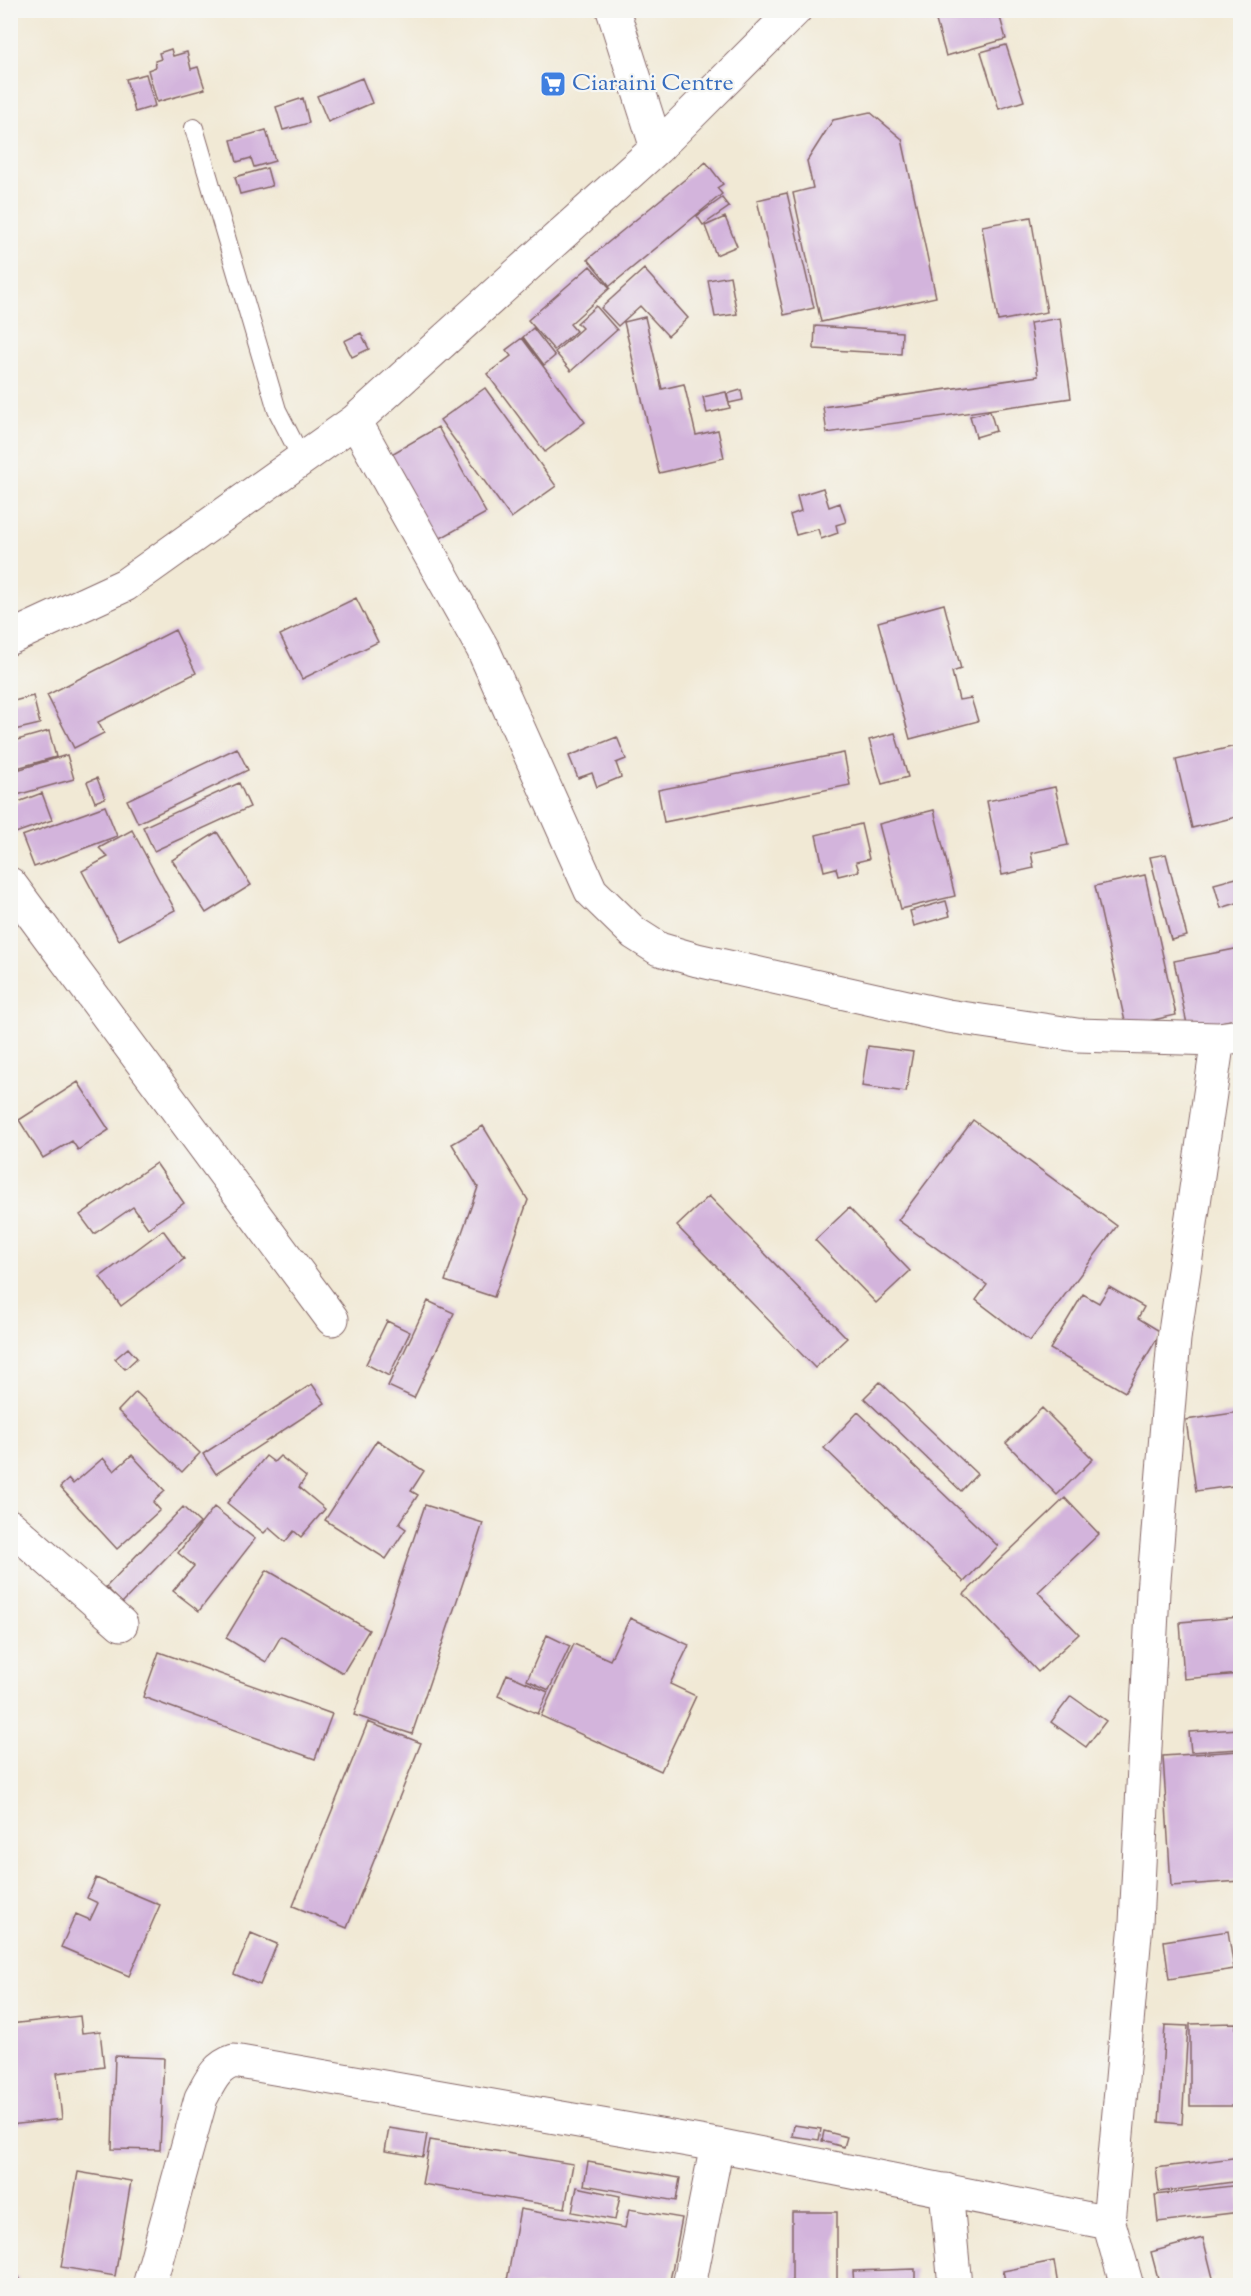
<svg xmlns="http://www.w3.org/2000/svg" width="1251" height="2296" font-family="'Sorts Mill Goudy',serif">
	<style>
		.building { fill: #d3b4dc }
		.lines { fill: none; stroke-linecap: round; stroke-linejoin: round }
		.lane-casing { stroke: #846666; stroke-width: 20 }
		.street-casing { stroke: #846666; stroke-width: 35 }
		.lane { stroke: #fff; stroke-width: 18 }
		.street { stroke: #fff; stroke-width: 33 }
		.labels { text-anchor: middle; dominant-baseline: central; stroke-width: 4.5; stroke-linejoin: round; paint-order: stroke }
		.shop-label { font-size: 24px; fill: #366cbe; stroke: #f6f6f2; text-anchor: start }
	</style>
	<rect width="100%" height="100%" fill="#f6f6f2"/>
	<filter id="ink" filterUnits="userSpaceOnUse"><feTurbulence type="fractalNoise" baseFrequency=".0167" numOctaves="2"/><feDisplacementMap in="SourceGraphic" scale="12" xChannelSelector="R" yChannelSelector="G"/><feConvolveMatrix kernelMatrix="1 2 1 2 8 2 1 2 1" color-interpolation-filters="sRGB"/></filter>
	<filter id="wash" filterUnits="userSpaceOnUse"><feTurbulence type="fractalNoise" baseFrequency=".008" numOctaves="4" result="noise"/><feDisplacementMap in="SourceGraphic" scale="24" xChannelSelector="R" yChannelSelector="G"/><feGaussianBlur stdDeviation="1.35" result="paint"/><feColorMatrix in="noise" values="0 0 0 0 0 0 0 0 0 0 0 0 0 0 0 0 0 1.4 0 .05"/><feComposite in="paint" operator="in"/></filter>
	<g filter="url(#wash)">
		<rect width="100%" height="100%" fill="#f1e9d5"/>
		<g id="blocks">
			<path class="building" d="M933,10H998L1006,39L946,56Z
				M1006,45L1024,101L999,109L981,52Z
				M171,49L173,56L187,52L191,69L198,67L205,89L157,102L148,70L156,67L155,61L161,59L159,53Z
				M146,74L155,106L135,112L126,79Z
				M362,78L372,103L328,122L317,96Z
				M303,98L309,123L283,130L276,107Z
				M870,112L902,139L936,297L821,322L793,193L813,188L807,161L833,120Z
				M266,130L275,161L254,167L251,158L237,162L231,140Z
				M706,162L723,184L717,188L722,194L610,286L588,259Z
				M267,168L272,186L240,194L235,177Z
				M787,193L814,308L784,315L757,200Z
				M722,198L729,207L703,225L697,216Z
				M725,217L737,246L716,255L705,226Z
				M1031,217L1047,312L998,321L982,226Z
				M590,266L610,288L570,324L576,331L554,350L528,320Z
				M644,269L688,318L668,336L640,306L618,326L601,308Z
				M730,276L737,314L715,317L708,280Z
				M596,306L617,330L571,371L555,352L582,328L577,323Z
				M645,317L662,389L684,384L696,435L718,430L724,458L659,473L624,322Z
				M1060,318L1071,398L827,433L823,407L1038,376L1030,323Z
				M815,326L902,332L901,354L814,349Z
				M533,328L555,356L544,365L523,337Z
				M361,333L369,349L352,357L344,341Z
				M522,338L585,422L545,452L487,374L511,356L506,350Z
				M485,388L556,486L511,518L440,420Z
				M741,390L743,400L729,403L727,394Z
				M726,392L730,408L707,413L703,397Z
				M990,411L996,431L976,437L970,416Z
				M438,427L486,513L430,544L383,459Z
				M823,488L829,507L840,503L846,522L836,525L838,533L821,539L818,529L796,535L790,515L801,511L797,496Z
				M356,598L378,642L302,679L280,635Z
				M944,604L961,669L952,672L959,700L971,698L978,721L910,739L878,622Z
				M175,630L196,673L98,722L104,733L74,748L47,695Z
				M33,696L40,724L10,731V702Z
				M49,731L56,757L10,770V742Z
				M895,733L908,777L882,784L869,740Z
				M617,737L626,759L616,763L621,777L597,787L592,773L578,778L569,756Z
				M1240,745V816L1192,828L1176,760Z
				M237,748L248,770L138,823L127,800Z
				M844,753L850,785L664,822L658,790Z
				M67,755L74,779L10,797V772Z
				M97,778L105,798L95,802L87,782Z
				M239,783L250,807L154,851L143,827Z
				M1055,787L1068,845L1031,853L1034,868L1002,875L987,801Z
				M42,793L52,820L10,835V805Z
				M105,806L117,836L34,867L22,836Z
				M934,810L955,896L901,909L879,824Z
				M861,824L869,859L856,862L859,871L838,876L836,868L824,871L816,835Z
				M132,830L175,910L119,940L82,871L108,857L99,848Z
				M217,832L251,885L206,913L172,860Z
				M1166,854L1187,936L1171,940L1150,857Z
				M1145,875L1176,1015L1126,1026L1095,886Z
				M1240,877V902L1221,908L1214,884Z
				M946,901L950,916L914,926L910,911Z
				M1240,948V1018L1188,1029L1174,961Z
				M868,1046L913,1052L906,1092L862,1086Z
				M78,1082L109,1130L78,1150L72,1141L43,1158L19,1120Z
				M973,1120L1117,1226L1030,1341L976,1300L987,1285L898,1220Z
				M483,1126L528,1200L494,1297L445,1281L478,1187L452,1144Z
				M156,1163L184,1203L148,1228L133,1207L94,1234L80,1215Z
				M709,1196L847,1338L815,1368L677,1226Z
				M849,1208L910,1271L876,1303L815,1240Z
				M163,1230L184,1259L121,1306L100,1277Z
				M1109,1287L1144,1307L1138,1318L1161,1332L1125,1392L1050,1349L1083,1294L1099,1303Z
				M428,1301L454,1313L414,1398L388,1386Z
				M387,1321L410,1332L389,1376L366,1364Z
				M128,1348L137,1358L125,1369L115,1359Z
				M880,1382L977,1474L961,1491L864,1398Z
				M312,1384L325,1403L216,1474L203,1454Z
				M136,1392L200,1453L182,1472L118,1411Z
				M1042,1408L1093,1459L1057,1495L1006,1443Z
				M858,1412L998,1546L964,1582L824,1448Z
				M1240,1412V1485L1196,1491L1186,1420Z
				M377,1440L424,1471L411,1491L418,1495L399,1524L406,1529L386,1559L325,1520Z
				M132,1455L165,1491L153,1502L160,1510L117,1549L60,1487L69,1479L73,1484L103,1458L114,1471Z
				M266,1456L274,1462L280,1456L306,1477L299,1487L325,1509L301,1537L294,1531L285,1542L269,1528L264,1533L227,1503Z
				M1065,1498L1099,1534L1038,1592L1079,1634L1038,1672L964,1594Z
				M425,1505L483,1523L412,1734L354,1715Z
				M183,1507L200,1523L122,1603L106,1587Z
				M214,1507L255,1539L199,1611L173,1591L194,1566L178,1553Z
				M267,1570L369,1630L343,1673L281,1636L266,1662L226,1638Z
				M1240,1617V1674L1184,1679L1180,1622Z
				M630,1618L689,1645L670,1684L696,1696L661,1771L541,1716L574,1644L610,1660Z
				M547,1635L570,1646L549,1690L527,1680Z
				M159,1652L332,1714L315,1759L143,1697Z
				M507,1674L548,1692L538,1714L498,1696Z
				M1071,1696L1106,1721L1086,1747L1051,1722Z
				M368,1722L421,1743L347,1928L293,1906Z
				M1240,1729V1749L1191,1752L1189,1732Z
				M1240,1751V1881L1171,1886L1163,1756Z
				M96,1878L160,1905L129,1976L61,1947L76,1914L90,1920L98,1903L87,1898Z
				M1228,1931L1234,1969L1169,1979L1164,1941Z
				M251,1933L277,1944L260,1985L234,1974Z
				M80,2016L82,2033L100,2031L104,2067L57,2073L62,2119L10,2125V2024Z
				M1236,2023L1235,2106H1190V2024Z
				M1165,2025L1188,2026L1182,2124L1159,2122Z
				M115,2056L164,2058L160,2150L112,2149Z
				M794,2125L821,2129L819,2140L792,2136Z
				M389,2128L427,2134L423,2157L385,2151Z
				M824,2131L847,2137L844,2147L822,2141Z
				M430,2140L573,2164L565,2208L422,2184Z
				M1240,2157V2181L1159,2192L1156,2168Z
				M588,2162L680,2178L676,2201L584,2185Z
				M78,2172L131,2181L115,2276L61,2267Z
				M1240,2185V2212L1158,2222L1155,2195Z
				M577,2187L620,2196L615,2220L572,2212Z
				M520,2209L625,2228L629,2209L682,2218L669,2286H506Z
				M792,2212H837V2286H792Z
				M1203,2238L1213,2278L1186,2286H1160L1151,2252Z
				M1054,2261L1058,2286H1006L1003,2271Z
				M915,2269V2286H854L853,2271Z
				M10,2277H19L18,2286H10Z"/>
		</g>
	</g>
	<g filter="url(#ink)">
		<use href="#blocks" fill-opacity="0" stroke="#846666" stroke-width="1.5"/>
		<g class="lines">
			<g class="lane-casing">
				<path id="lane" d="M194,128L277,410L302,459"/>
			</g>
			<g class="street-casing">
				<path id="street" d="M613,10L657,148
					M355,421L483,649L591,891L634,933L659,949L697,960L948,1016L1077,1035L1218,1039L1240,1036
					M10,638L125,585L355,421L657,148L795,10
					M10,884L332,1319
					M10,1526L121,1624
					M946,2190L955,2286
					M149,2286L201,2098C210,2082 215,2067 234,2061L717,2145L1109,2223
					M689,2286L717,2145
					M1127,2286L1109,2223L1136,1923L1153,1592L1174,1339L1218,1039"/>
			</g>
			<use href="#lane" class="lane"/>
			<use href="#street" class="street"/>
		</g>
	</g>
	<defs>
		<g id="supermarket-square" transform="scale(1.35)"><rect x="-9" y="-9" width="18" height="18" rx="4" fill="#3f7fe0" stroke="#f6f6f2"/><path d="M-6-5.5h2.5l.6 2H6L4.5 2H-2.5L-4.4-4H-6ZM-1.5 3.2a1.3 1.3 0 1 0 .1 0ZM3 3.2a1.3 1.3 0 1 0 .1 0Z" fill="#fff"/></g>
	</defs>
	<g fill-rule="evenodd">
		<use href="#supermarket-square" x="553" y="84"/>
	</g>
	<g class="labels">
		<g class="shop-label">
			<text x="572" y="84">Ciaraini Centre</text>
		</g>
	</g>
	<rect width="1251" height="2296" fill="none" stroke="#f6f6f2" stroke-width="36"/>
</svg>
